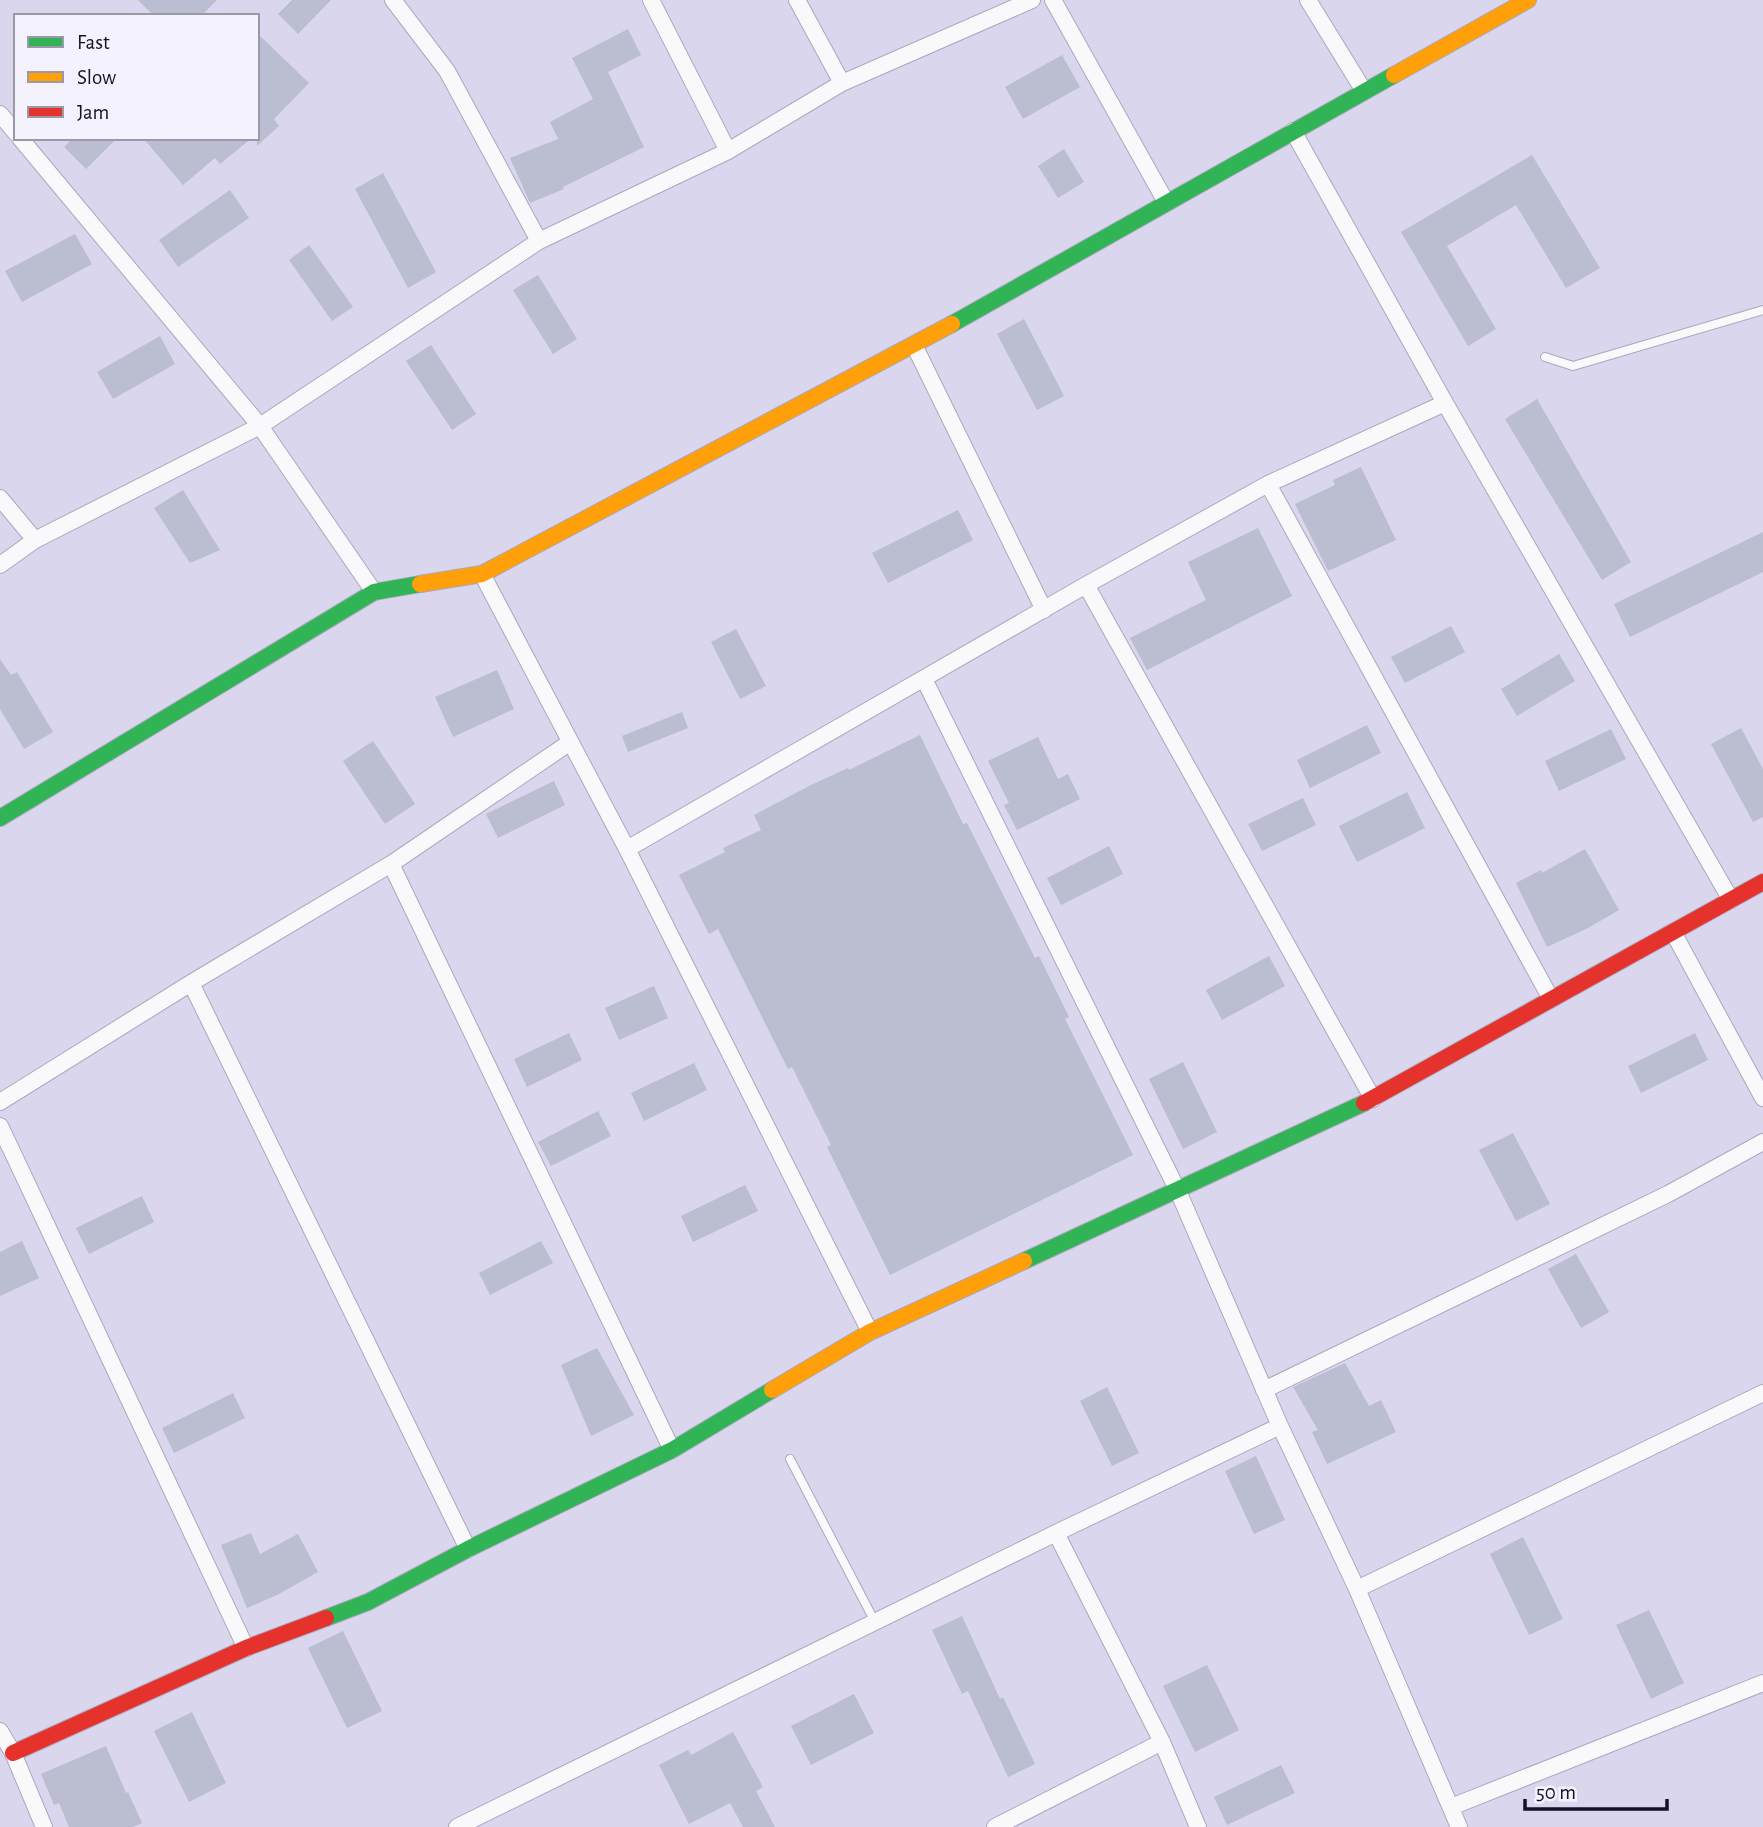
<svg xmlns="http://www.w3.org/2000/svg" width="1763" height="1827" font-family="'Alegreya Sans',sans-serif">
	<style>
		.building { fill: #bbbdd0 }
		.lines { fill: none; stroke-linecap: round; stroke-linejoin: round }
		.lane-casing { stroke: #aba8bc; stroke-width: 10 }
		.street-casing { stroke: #aba8bc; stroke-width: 18 }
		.fast-casing { stroke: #aba8bc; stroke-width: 18 }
		.slow-casing { stroke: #aba8bc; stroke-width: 18 }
		.jam-casing { stroke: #aba8bc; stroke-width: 18 }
		.lane { stroke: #f9f9fc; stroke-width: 8 }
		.street { stroke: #f9f9fc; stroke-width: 16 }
		.fast { stroke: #30b455; stroke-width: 16 }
		.slow { stroke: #ff9f0a; stroke-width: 16 }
		.jam { stroke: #e5322d; stroke-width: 16 }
	</style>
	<rect width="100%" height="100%" fill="#d9d6ed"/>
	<path class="building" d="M138,0H217L201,16H154Z
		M292,0H331L298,34L278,14Z
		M628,29L641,55L608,72L644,147L563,187L564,189L530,203L510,158L558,139L550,122L593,99L572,58Z
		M257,33L309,83L274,119L279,126L257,146Z
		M1062,55L1080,87L1023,119L1005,87Z
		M73,138H117L86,169L64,147Z
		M143,138H252L220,164L215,158L183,185Z
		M1064,149L1084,182L1058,198L1038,166Z
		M1532,155L1600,268L1566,288L1516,205L1447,246L1496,329L1468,346L1401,232Z
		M383,173L436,272L408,288L355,189Z
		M230,190L249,218L178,267L159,240Z
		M75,234L92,264L22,302L5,271Z
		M309,245L353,307L332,321L289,260Z
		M538,275L577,339L553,354L513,290Z
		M1024,319L1064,396L1037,410L997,334Z
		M160,336L175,364L113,399L97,372Z
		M431,345L476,414L452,430L406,361Z
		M1537,399L1631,562L1602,580L1505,419Z
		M1361,467L1396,540L1328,571L1295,504L1335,485L1333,480Z
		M183,490L220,550L190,563L154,508Z
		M958,510L973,540L888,583L872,553Z
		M1258,528L1292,596L1147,670L1130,638L1206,600L1188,562Z
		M1763,532V572L1630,637L1614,604Z
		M1451,626L1465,652L1405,683L1391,657Z
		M736,629L766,686L740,699L711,642Z
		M1559,654L1575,681L1517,716L1501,689Z
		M0,659L11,675L17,672L53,732L24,749L0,709Z
		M497,670L514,709L453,737L435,697Z
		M682,712L688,728L628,752L622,736Z
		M1367,725L1381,753L1310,788L1297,760Z
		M1741,728L1763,769V817L1753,822L1711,744Z
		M1611,729L1626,759L1559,791L1545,761Z
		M920,735L963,824L967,823L1035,958L1039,956L1069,1017L1065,1019L1133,1155L890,1275L827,1147L831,1145L792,1067L788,1069L718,929L709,934L679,875L725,852L723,848L761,830L754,815L811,785L848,768L849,770Z
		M1038,737L1058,779L1068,774L1080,799L1017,830L1004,805L1009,803L988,761Z
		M373,741L415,804L385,824L343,761Z
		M554,781L565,805L498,838L486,814Z
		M1407,792L1425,828L1357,862L1339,826Z
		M1303,798L1316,825L1262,851L1248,824Z
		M1109,846L1123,874L1061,905L1047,878Z
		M1585,849L1619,910L1588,928L1547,947L1516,883L1541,870L1542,873Z
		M1269,956L1285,986L1222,1020L1206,990Z
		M654,986L668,1018L619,1040L605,1008Z
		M569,1033L582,1060L527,1087L514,1059Z
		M1695,1033L1708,1060L1641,1093L1628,1066Z
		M1183,1062L1217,1132L1183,1149L1149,1079Z
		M694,1063L707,1090L644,1121L631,1093Z
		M598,1111L611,1136L551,1166L538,1142Z
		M1513,1133L1550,1204L1516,1221L1479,1150Z
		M745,1185L758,1211L693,1242L681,1216Z
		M142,1196L154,1222L89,1254L76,1228Z
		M22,1241L39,1278L0,1296V1252Z
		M541,1241L553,1263L490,1295L479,1273Z
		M1576,1254L1609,1312L1581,1328L1548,1269Z
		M597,1348L634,1415L591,1436L561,1365Z
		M1345,1363L1369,1406L1381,1400L1396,1432L1327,1464L1312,1432L1318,1430L1293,1387Z
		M1107,1387L1139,1453L1112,1466L1080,1401Z
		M233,1393L245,1418L174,1453L162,1428Z
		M1256,1456L1285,1520L1254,1534L1225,1471Z
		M251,1533L260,1554L298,1534L318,1572L277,1595L247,1608L221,1545Z
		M1523,1537L1563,1619L1529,1635L1490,1554Z
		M1649,1610L1684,1683L1651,1699L1616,1625Z
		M962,1616L1000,1699L1003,1697L1035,1764L1008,1777L968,1691L962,1694L932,1630Z
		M343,1631L382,1711L347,1728L308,1648Z
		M1207,1665L1239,1730L1195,1752L1163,1686Z
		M854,1694L874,1733L811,1765L791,1726Z
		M192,1712L226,1783L189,1802L154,1731Z
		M733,1732L763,1787L756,1791L775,1827H743L730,1803L689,1824L659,1765L688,1750L691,1755Z
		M106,1746L126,1793L128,1792L142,1823L133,1827H69L59,1803L54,1805L41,1774Z
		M1281,1765L1295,1793L1227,1825L1214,1797Z"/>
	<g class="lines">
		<g class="lane-casing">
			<path id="lane" d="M1545,357L1573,366L1763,310
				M790,1459L875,1622"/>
		</g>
		<g class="street-casing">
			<path id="street" d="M393,0L447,71L539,241
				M651,0L728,151
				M797,0L842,83
				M1053,0L1166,202
				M1308,0L1364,91
				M0,114L16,133
				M1293,131L1445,403L1731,900
				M20,138L260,426L374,592
				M914,345L1044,610
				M1268,484L1551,999
				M0,498L35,540
				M0,565L35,540L260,426L539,241L728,151L842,83L1032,0
				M482,574L627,849L870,1332
				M1086,585L1373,1099
				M924,679L1178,1191L1280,1426L1357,1589L1459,1827
				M627,849L1086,585L1268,484L1445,403
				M391,864L672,1450
				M1673,932L1763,1098
				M191,983L468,1549
				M0,1102L191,983L391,864L569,743
				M0,1126L246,1648
				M1264,1390L1668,1194L1763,1142
				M1056,1533L1162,1742L1198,1827
				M1357,1589L1763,1393
				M0,1731L13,1753L44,1827
				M1451,1807L1763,1683
				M457,1827L1056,1533L1280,1426
				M995,1827L1162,1742"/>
		</g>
		<g class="fast-casing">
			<path id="fast" d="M952,324L1394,75
				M0,818L374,592L420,584
				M1024,1261L1364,1103
				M326,1618L368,1602L468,1549L672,1450L772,1390"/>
		</g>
		<g class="slow-casing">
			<path id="slow" d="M1394,75L1528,0
				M420,584L482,574L952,324
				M772,1390L870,1332L1024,1261"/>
		</g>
		<g class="jam-casing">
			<path id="jam" d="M1364,1103L1763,882
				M13,1753L246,1648L326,1618"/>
		</g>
		<use href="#lane" class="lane"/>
		<use href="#street" class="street"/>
		<use href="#fast" class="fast"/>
		<use href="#slow" class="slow"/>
		<use href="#jam" class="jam"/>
	</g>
	<rect x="14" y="14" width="245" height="126" fill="#f3f2fd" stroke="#9b98a7" stroke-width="2"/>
	<rect x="28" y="37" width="35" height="10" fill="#30b455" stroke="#9b98a7" stroke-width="2"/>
	<text x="77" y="49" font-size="21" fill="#161225">Fast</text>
	<rect x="28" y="72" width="35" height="10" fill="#ff9f0a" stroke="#9b98a7" stroke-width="2"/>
	<text x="77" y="84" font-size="21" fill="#161225">Slow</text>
	<rect x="28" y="107" width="35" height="10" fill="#e5322d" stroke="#9b98a7" stroke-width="2"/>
	<text x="77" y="119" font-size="21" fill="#161225">Jam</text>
	<path d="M1525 1799v10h142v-10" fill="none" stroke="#161225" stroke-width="3.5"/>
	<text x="1536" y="1799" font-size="21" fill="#161225" stroke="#f3f2fd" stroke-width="5" paint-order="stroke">50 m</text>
</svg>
